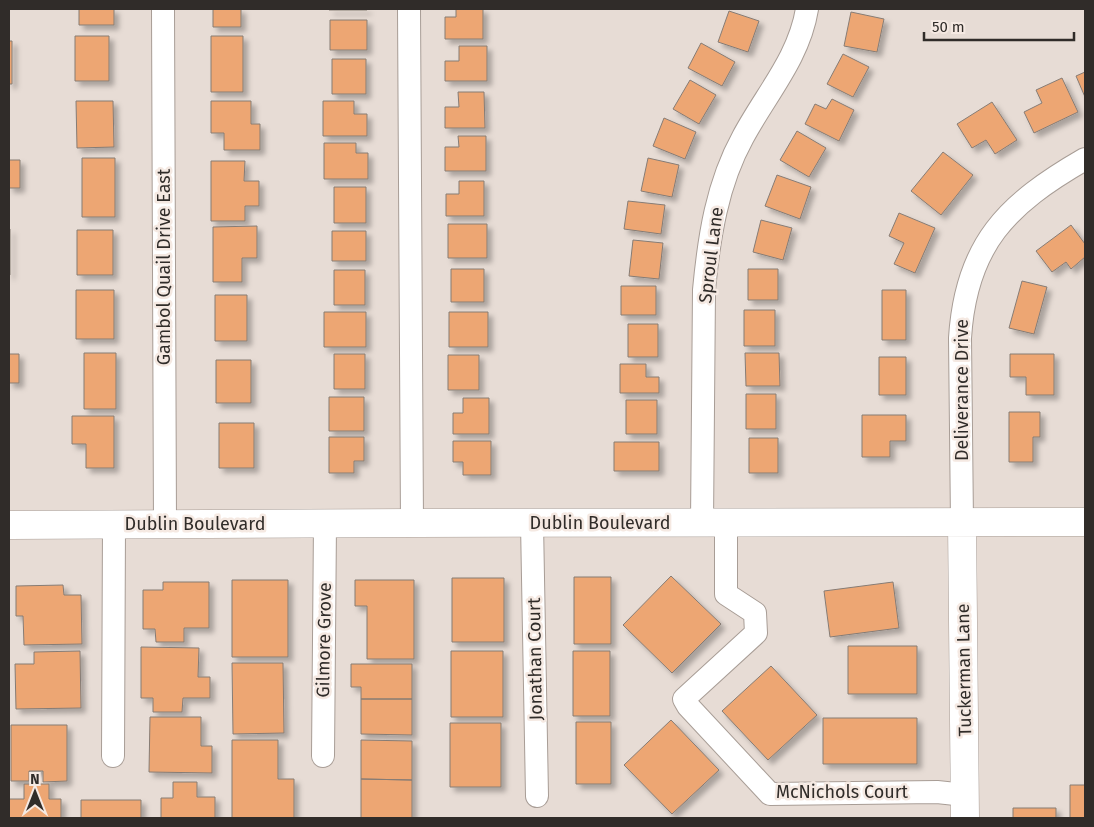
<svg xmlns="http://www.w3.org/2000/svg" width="1094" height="827" font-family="'Fira Sans',sans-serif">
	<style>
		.building { fill: #eda673; stroke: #867c75; filter: url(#shadow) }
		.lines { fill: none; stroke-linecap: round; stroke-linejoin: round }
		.street-casing { stroke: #a89d96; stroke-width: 24 }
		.secondary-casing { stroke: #a89d96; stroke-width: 29 }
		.street { stroke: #fff; stroke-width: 22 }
		.secondary { stroke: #fff; stroke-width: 28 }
		.labels { text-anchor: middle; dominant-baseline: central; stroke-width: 5; stroke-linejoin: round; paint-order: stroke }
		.street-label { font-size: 18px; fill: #302c29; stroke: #f5e9e2 }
	</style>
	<defs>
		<filter id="shadow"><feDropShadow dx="4.5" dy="4.5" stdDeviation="2.5" flood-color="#0004"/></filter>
	</defs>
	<rect width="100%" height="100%" fill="#e7dcd5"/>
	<path class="building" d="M79,9H114V25H79Z
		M213,9H241V27H213Z
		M329,9H367V10H329Z
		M456,9H483V39H445V17H456Z
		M729,11L759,21L748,52L718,42Z
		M851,12L884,19L877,52L844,46Z
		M330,20H367V50H330Z
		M75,36H109V81H75Z
		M211,36H243V92H211Z
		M9,41H12V84H9Z
		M701,43L735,62L722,86L688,68Z
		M459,46H487V81H445V61H459Z
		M843,54L869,67L853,97L827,84Z
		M332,59H366V94H332Z
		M1085,72V97L1076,76Z
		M1062,78L1078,112L1034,133L1024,112L1042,103L1036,90Z
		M690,80L716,95L699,124L673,109Z
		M458,92H484L485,128H445V107H459Z
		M832,99L854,110L839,141L805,124L815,104L826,109Z
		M76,101H113L114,147L77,148Z
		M211,101H251V124H260V150H224V133H211Z
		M323,101H354V114H367V136H323Z
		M992,102L1017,140L995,154L986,140L972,148L957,124Z
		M664,118L696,132L685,159L653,146Z
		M797,131L826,148L809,177L780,160Z
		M458,136H486V171H445V147H459Z
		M324,143H356V153H368V179H324Z
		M943,152L973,175L941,215L911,191Z
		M82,158H115V217H82Z
		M648,158L679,165L672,197L641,191Z
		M9,160H20V188H9Z
		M211,161H245L244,181H259V206H245V221H211Z
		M777,175L811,187L800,219L765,206Z
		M459,181H484V216H446V194H459Z
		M334,187H366V223H334Z
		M628,201L665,205L661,234L624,229Z
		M899,213L935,228L915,273L894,264L904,243L889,236Z
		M761,220L792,228L783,260L753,252Z
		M448,224H487V258H448Z
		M1071,225L1085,244V257L1071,269L1066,262L1052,272L1036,251Z
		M257,226V258H242V282H213V227Z
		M9,229H10V275H9Z
		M77,230H113V275H77Z
		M332,231H366V261H332Z
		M633,240L663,243L659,279L629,276Z
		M451,269H484V302H451Z
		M748,269H778V300H748Z
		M334,270H365V305H334Z
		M1022,281L1047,287L1034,334L1009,328Z
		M621,286H656V315H621Z
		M76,290H114V339H76Z
		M882,290H906V340H882Z
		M215,295H247V341H215Z
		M744,310H775V346H744Z
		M324,312H366V347H324Z
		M449,312H488V347H449Z
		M628,324H658V357H628Z
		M84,353H116V409H84Z
		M745,353H779L780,386H746Z
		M9,354H19V383H9Z
		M334,354H365V389H334Z
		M1010,354H1054V395H1026V377H1010Z
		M448,355H479V390H448Z
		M879,357H906V395H879Z
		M216,360H251V403H216Z
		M620,364H646V377H659V393H620Z
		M746,394H776V429H746Z
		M329,397H364V431H329Z
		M463,398H489V434H453V413H463Z
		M626,400H657V434H626Z
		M1009,412H1040V437H1033V462H1009Z
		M862,415H906V441H890V457H862Z
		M72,416H114V468H86V444H72Z
		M219,423H254V468H219Z
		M329,437H364V461H354V473H329Z
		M749,438H778V473H749Z
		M453,441H491V475H463V462H453Z
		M614,442H659V471H614Z
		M671,576L721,624L672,673L623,625Z
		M574,577H611V644H574Z
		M452,578H504V642H452Z
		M232,580H288V657H232Z
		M355,580H414V659H367V606H355Z
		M163,582H209V628H184V642H156L155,629H143V590H163Z
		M893,582L899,628L830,637L824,591Z
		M63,585L64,595H81L82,644L24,645L23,616H16V586Z
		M848,646H917V694H848Z
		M141,647L199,648L198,677H210V698H183L182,712H153V698H141Z
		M80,651L81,708L16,709L15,664H34V652Z
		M451,651H503V717H451Z
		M573,651H610V716H573Z
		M232,663H283L284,733L233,734Z
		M351,664H412V699H361V687H351Z
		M771,666L817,715L768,760L722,711Z
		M361,699H412V735L361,734Z
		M150,717H201V746H212V773L149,772Z
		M823,718H917V764H823Z
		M671,720L719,770L672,814L624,765Z
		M576,722H611V784H576Z
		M450,723H501V787H450Z
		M11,725H67V781L43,782V771H29V781H11Z
		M232,740H278V779H294V818H232Z
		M361,740L412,741V780L361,779Z
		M361,779L412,780V818H361Z
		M173,782H197V797H215V818H161V798H173Z
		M24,784H49V799H61V818H9V799H24Z
		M1070,785H1085V818H1070Z
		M81,800H141V818H81Z
		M1013,808H1056V818H1013Z"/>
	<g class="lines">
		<g class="street-casing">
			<path id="street" d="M163,9L165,525
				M409,9L412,523
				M726,522V594L755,613L756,633L684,699L688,706L770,794L937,792L965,795
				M962,522L960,338C966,244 1007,204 1085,159
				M532,523L537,796
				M702,523L704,290C709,237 717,184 743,137C766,94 799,58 807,9
				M113,756L114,525
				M323,756L325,523"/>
		</g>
		<g class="secondary-casing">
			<path id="secondary" d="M962,522L965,818
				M9,525L412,523L1085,522"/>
		</g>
		<use href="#street" class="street"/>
		<use href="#secondary" class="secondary"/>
	</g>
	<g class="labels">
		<g class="street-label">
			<text transform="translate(711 255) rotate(-83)">Sproul Lane</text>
			<text transform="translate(164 267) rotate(-90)">Gambol Quail Drive East</text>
			<text transform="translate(962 390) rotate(-90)">Deliverance Drive</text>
			<text x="600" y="523">Dublin Boulevard</text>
			<text x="195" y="524">Dublin Boulevard</text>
			<text transform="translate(324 640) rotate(-89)">Gilmore Grove</text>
			<text transform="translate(535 659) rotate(-91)">Jonathan Court</text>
			<text transform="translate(964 670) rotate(-91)">Tuckerman Lane</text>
			<text x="842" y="792">McNichols Court</text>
		</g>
	</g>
	<rect width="1094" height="827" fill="none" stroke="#302c29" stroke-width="20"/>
	<g transform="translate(35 792)" stroke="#f5e9e2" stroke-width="4" paint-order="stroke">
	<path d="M0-4L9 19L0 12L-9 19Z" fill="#302c29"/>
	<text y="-8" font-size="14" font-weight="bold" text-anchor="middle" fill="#302c29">N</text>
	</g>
	<path d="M924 32v8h150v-8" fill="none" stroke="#302c29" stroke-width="2.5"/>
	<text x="932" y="32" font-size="15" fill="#302c29" stroke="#f5e9e2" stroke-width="4" paint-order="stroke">50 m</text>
</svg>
